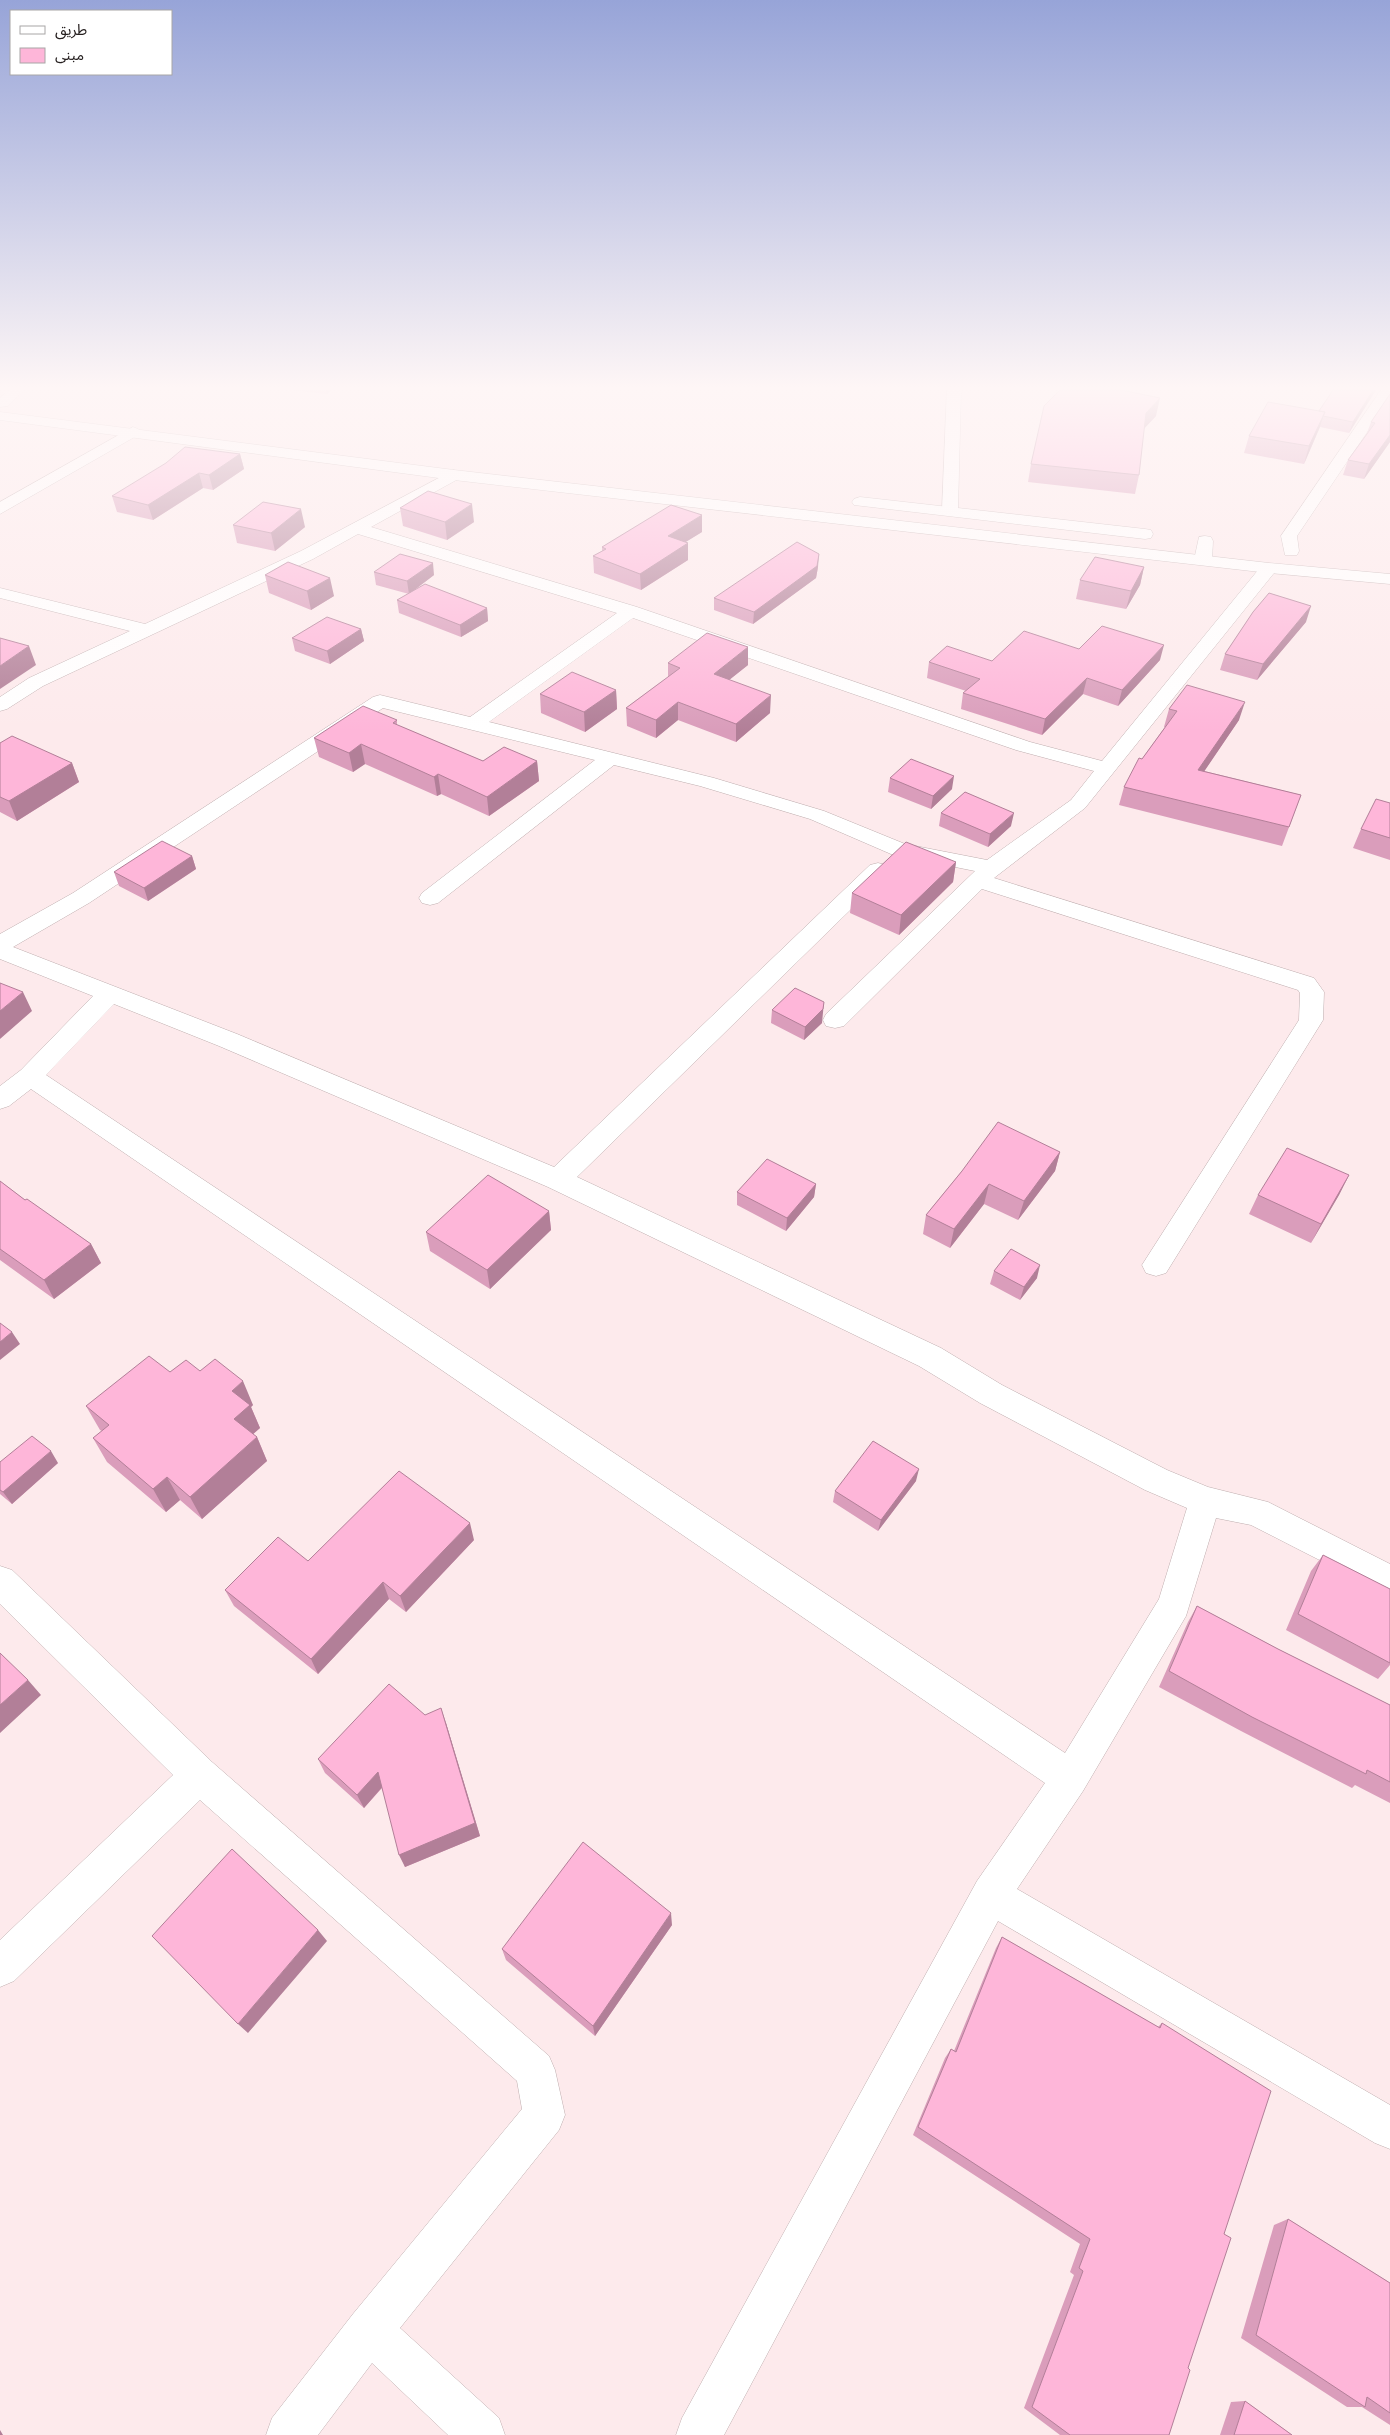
<svg xmlns="http://www.w3.org/2000/svg" width="1390" height="2435" font-family="'Fira Sans Condensed','Noto Sans Arabic',sans-serif">
	<style>
		.lines { fill: none; stroke-linecap: round; stroke-linejoin: round }
		.minor-casing { stroke: #bfaeaf; stroke-width: 1 }
		.major-casing { stroke: #bfaeaf; stroke-width: 1 }
		.highway-casing { stroke: #bfaeaf; stroke-width: 1 }
		.minor { fill: #fff; fill-rule: evenodd }
		.major { fill: #fff; fill-rule: evenodd }
		.highway { fill: #fff; fill-rule: evenodd }
		.wall { fill: #da9dbb }
		.shaded-wall { fill: #b27f98 }
		.building { fill: #feb6d9; stroke: #b27f98 }
	</style>
	<rect width="100%" height="100%" fill="#fdeaec"/>
	<g class="lines">
		<g class="minor-casing">
			<path id="minor" d="M9,390H24L8,406L0,407V398Z
				M947,390H961L958,511L956,514H944L942,511Z
				M1381,390H1390V398L1297,536L1299,551L1297,555H1285L1281,536Z
				M133,427L138,429L141,432L138,435L0,514V502Z
				M454,470L462,475L460,478L371,527L637,607L1030,742L1102,761L1263,564H1275L1278,568L1085,808L994,878L1314,978L1324,992L1323,1020L1166,1273L1156,1276L1146,1273L1142,1265L1299,1020L1300,993L1298,990L982,889L844,1026L835,1028L826,1026L823,1020L826,1014L975,871L891,854L810,819L700,786L614,765L438,903L430,905L422,903L419,898L422,893L595,760L383,708L89,903L13,947L237,1034L554,1167L870,865L878,863L886,865L889,870L886,875L577,1177L941,1348L1002,1385L1167,1470L1208,1487L1268,1502L1390,1564V1596L1251,1525L1216,1518L1186,1616L1083,1791L1017,1889L1390,2105V2149L1375,2143L998,1921L724,2435H676L682,2418L977,1881L1045,1783L31,1089L9,1106L0,1109V1086L21,1070L93,996L0,959V934L73,893L373,697L380,695L470,717L617,613L358,534L313,559L43,686L7,709L0,711V697L29,678L130,631L0,598V588L145,624L301,551ZM633,618L1016,750L1094,771L1071,800L987,860L905,844L824,811L714,778L489,722ZM114,1004L219,1046L548,1187L919,1366L980,1403L1145,1490L1187,1508L1159,1599L1065,1753L46,1075Z
				M0,1566L12,1570L212,1762L549,2056L555,2070L565,2115L559,2130L400,2328L499,2418L505,2435H448L372,2363L318,2435H266L272,2418L353,2314L522,2109L517,2081L200,1800L14,1981L0,1987V1940L173,1775L0,1604Z"/>
		</g>
		<g class="major-casing">
			<path id="major" d="M1205,536L1211,537L1213,541L1212,560L1209,564H1197L1194,560L1199,537Z"/>
		</g>
		<g class="highway-casing">
			<path id="highway" d="M0,412L454,470L1269,563L1390,574V584L1269,573L454,480L0,420Z
				M860,497L1145,529L1151,530L1153,534L1151,538L1145,539L854,505L852,502L854,499Z"/>
		</g>
		<use href="#minor" class="minor"/>
		<use href="#major" class="major"/>
		<use href="#highway" class="highway"/>
	</g>
	<path class="wall" d="M291,390H331L327,394Z
		M1123,390L1156,416L1144,428L1139,475L1135,494L1028,482L1031,464Z
		M1333,390H1376L1349,433L1320,427L1304,464L1244,453L1249,436L1319,411Z
		M1390,394V442L1364,479L1343,475L1348,460L1367,433L1371,422Z
		M240,454L244,469L213,490L203,488L153,520L117,512L112,496Z
		M400,508L474,522L447,540L403,526Z
		M233,525L305,527L275,551L237,543Z
		M702,532L685,542L688,560L641,590L594,573L593,556L602,551V547Z
		M818,567L816,578L753,624L714,610V598Z
		M1144,567L1140,585L1126,609L1076,599L1080,580Z
		M374,572L434,575L412,592L487,608L488,621L461,637L399,613L397,600L409,594L376,585Z
		M265,575L334,596L311,610L269,593Z
		M1306,622L1257,680L1220,670L1225,654Z
		M361,629L364,641L330,664L295,651L292,638Z
		M1079,649L1160,660L1118,706L1083,694L1042,735L961,709L963,693L966,691L927,678L929,662L992,661Z
		M668,663L748,665L729,680L770,713L736,742L678,720L656,738L627,726L626,708L668,677Z
		M616,690L617,709L585,732L541,713L540,694Z
		M1169,709L1239,720L1204,771L1301,795L1282,846L1119,805L1124,787L1142,759L1165,727H1164Z
		M397,720V725L483,761H537L539,781L489,816L441,794L437,796L365,764L353,772L319,757L314,738Z
		M0,743L72,763L79,782L17,821L0,812Z
		M890,778L952,789L931,809L888,792Z
		M1390,803V860L1353,848L1361,829Z
		M941,813L1011,826L988,847L939,826Z
		M192,856L196,869L148,901L119,886L114,872Z
		M956,862L953,882L899,935L850,913L852,893Z
		M772,1010L822,1023L804,1040L771,1023Z
		M1060,1152L1055,1171L1018,1220L984,1204L950,1248L923,1234L926,1215L962,1171Z
		M1349,1175L1339,1195L1311,1243L1249,1214L1258,1195Z
		M0,1181L25,1200L91,1244L101,1263L54,1299L0,1260Z
		M816,1184L814,1197L786,1231L737,1205V1192Z
		M549,1211L551,1230L490,1289L430,1251L426,1232Z
		M994,1271L1037,1278L1020,1300L990,1284Z
		M200,1371L253,1405L251,1407L260,1428L253,1434L257,1437L267,1461L202,1519L180,1500L166,1512L107,1462L93,1438L102,1431L100,1430L86,1406Z
		M0,1462L58,1463L12,1504L0,1494Z
		M916,1481L878,1531L833,1502L835,1491Z
		M474,1540L406,1612L389,1599L318,1674L234,1606L225,1590L308,1561Z
		M1323,1555L1390,1589V1665L1378,1679L1286,1630L1311,1571Z
		M1197,1606L1278,1649L1390,1705V1803L1355,1785L1352,1788L1241,1731L1159,1687L1188,1622Z
		M425,1715L446,1723L480,1836L405,1867L382,1788L364,1808L325,1773L318,1759Z
		M672,1925L595,2036L506,1960L502,1949Z
		M1002,1937L1158,2027L1162,2023L1224,2234L1188,2368L1169,2435H1060L1024,2408L1074,2275L1070,2272L1080,2244L913,2135L945,2058L951,2049L954,2051L996,1948Z
		M1288,2219L1390,2283V2425L1362,2407H1347L1241,2338L1274,2225Z
		M1245,2401L1292,2435H1220L1231,2402Z"/>
	<path class="shaded-wall" d="M326,390H331L327,394Z
		M1373,390H1376L1349,433L1353,422Z
		M1160,398L1156,416L1142,431L1146,413Z
		M1325,412L1319,429L1304,464L1309,446Z
		M1390,435V442L1364,479L1369,464Z
		M240,454L244,469L213,490L209,475Z
		M199,473L203,488L153,520L148,505Z
		M472,504L474,522L447,540L445,522Z
		M301,509L305,527L275,551L271,533Z
		M702,515V532L668,553V536Z
		M688,543V560L641,590L640,574Z
		M819,554L818,567L816,578L753,624L754,612Z
		M433,563L434,575L409,594L407,581Z
		M1144,567L1140,585L1126,609L1131,591Z
		M330,578L334,596L311,610L307,591Z
		M1311,606L1306,622L1257,680L1263,664Z
		M487,608L488,621L461,637L460,625Z
		M361,629L364,641L330,664L327,651Z
		M1164,645L1160,660L1118,706L1122,690Z
		M29,646L36,665L0,689V666Z
		M748,647V665L714,692V674Z
		M1087,678L1083,694L1042,735L1045,719Z
		M616,690L617,709L585,732L584,712Z
		M771,695L770,713L736,742V724Z
		M678,702V720L656,738V720Z
		M1245,702L1239,720L1193,788L1198,770Z
		M361,744L365,764L353,772L349,753Z
		M537,761L539,781L489,816L487,797Z
		M72,763L79,782L17,821L9,801Z
		M438,774L441,794L437,796L434,777Z
		M954,776L952,789L931,809L933,796Z
		M1014,813L1011,826L988,847L990,834Z
		M192,856L196,869L148,901L144,888Z
		M956,862L953,882L899,935L901,915Z
		M23,992L32,1011L0,1039V1011Z
		M824,1002L822,1023L804,1040L805,1027Z
		M1060,1152L1055,1171L1018,1220L1024,1201Z
		M1349,1175L1339,1195L1311,1243L1321,1224Z
		M816,1184L814,1197L786,1231L787,1218Z
		M989,1184L984,1204L950,1248L954,1229Z
		M549,1211L551,1230L490,1289L487,1270Z
		M91,1244L101,1263L54,1299L44,1280Z
		M1040,1265L1037,1278L1020,1300L1024,1287Z
		M12,1332L20,1344L0,1360V1342Z
		M243,1381L253,1405L251,1407L260,1428L244,1442L234,1419L232,1391Z
		M257,1437L267,1461L202,1519L190,1497Z
		M51,1451L58,1463L12,1504L3,1492Z
		M919,1469L916,1481L878,1531L881,1520Z
		M167,1477L180,1500L166,1512L153,1489Z
		M470,1523L474,1540L406,1612L400,1596Z
		M383,1582L389,1599L318,1674L311,1659Z
		M28,1680L41,1695L0,1733V1705Z
		M441,1708L446,1723L480,1836L405,1867L399,1855Z
		M378,1772L384,1785L364,1808L357,1795Z
		M671,1913L672,1925L595,2036L593,2026Z
		M318,1930L327,1941L248,2033L238,2024Z
		M0,2430L3,2435H0Z"/>
	<path class="building" d="M1060,390H1121L1160,398L1146,413L1139,475L1031,464L1044,406Z
		M1333,390H1373L1353,422L1323,416L1325,412L1319,411Z
		M1390,394V435L1369,464L1348,460L1375,423L1371,422Z
		M1268,402L1325,412L1309,446L1249,436Z
		M185,447L240,454L209,475L199,473L148,505L112,496L166,463Z
		M428,491L472,504L445,522L400,508Z
		M263,502L301,509L271,533L233,525Z
		M671,505L702,515L668,536L688,543L640,574L593,556L606,549L602,547Z
		M797,542L819,554L817,566L754,612L714,598Z
		M400,554L433,563L407,581L374,572Z
		M1095,557L1144,567L1131,591L1080,580Z
		M288,562L330,578L307,591L265,575Z
		M425,584L487,608L460,625L397,600Z
		M1269,593L1311,606L1263,664L1225,654L1253,612Z
		M327,617L361,629L327,651L292,638Z
		M1102,626L1164,645L1122,690L1087,678L1045,719L963,693L980,679L929,662L947,646L992,661L1024,631L1079,649Z
		M707,633L748,647L714,674L771,695L736,724L678,702L656,720L626,708L680,668L668,663Z
		M0,638L29,646L0,666Z
		M572,672L616,690L584,712L540,694Z
		M1187,685L1245,702L1198,770L1301,795L1289,827L1124,787L1139,758L1142,759L1177,711L1169,709Z
		M363,706L397,720L393,723L483,761L504,747L537,761L487,797L438,774L434,777L361,744L349,753L314,738Z
		M12,736L72,763L9,801L0,797V743Z
		M911,759L954,776L933,796L890,778Z
		M965,792L1014,813L990,834L941,813Z
		M1376,799L1390,803V838L1361,829Z
		M162,841L192,856L144,888L114,872Z
		M906,842L956,862L901,915L852,893Z
		M0,983L23,992L0,1011Z
		M795,988L824,1002L823,1009L805,1027L772,1010Z
		M998,1122L1060,1152L1024,1201L989,1184L954,1229L926,1215L962,1171Z
		M1287,1148L1349,1175L1321,1224L1258,1195Z
		M767,1159L816,1184L787,1218L737,1192Z
		M488,1175L549,1211L487,1270L426,1232Z
		M0,1181L25,1200L27,1199L91,1244L44,1280L0,1249Z
		M1011,1249L1040,1265L1024,1287L994,1271Z
		M0,1323L12,1332L0,1342Z
		M149,1356L170,1372L186,1360L200,1371L215,1359L243,1381L232,1391L250,1405L234,1419L257,1437L190,1497L167,1477L153,1489L93,1438L109,1425L86,1406Z
		M32,1436L51,1451L3,1492L0,1490V1462Z
		M873,1441L919,1469L881,1520L835,1491Z
		M399,1471L470,1523L400,1596L383,1582L311,1659L225,1590L278,1537L308,1561Z
		M1323,1555L1390,1589V1663L1298,1614Z
		M1197,1606L1278,1649L1390,1705V1782L1367,1770L1366,1774L1252,1717L1169,1671Z
		M0,1653L28,1680L0,1705Z
		M389,1684L425,1715L441,1708L475,1823L399,1855L378,1772L357,1795L318,1759Z
		M583,1842L671,1913L593,2026L502,1949Z
		M232,1849L318,1930L238,2024L152,1936Z
		M1002,1937L1160,2028L1162,2023L1271,2091L1224,2234L1231,2238L1188,2368L1190,2370L1169,2435H1070L1032,2407L1083,2271L1079,2268L1090,2239L918,2127L951,2049L956,2052Z
		M1288,2219L1390,2283V2413L1367,2397L1365,2407L1256,2335Z
		M1245,2401L1292,2435H1234Z"/>
	<linearGradient id="sky" x2="0" y2="1"><stop stop-color="#97a4d8"/><stop offset="0.53" stop-color="#fef6f6"/><stop offset="1" stop-color="#fef6f6" stop-opacity="0"/></linearGradient>
	<rect width="1390" height="731" fill="url(#sky)"/>
	<rect x="10" y="10" width="162" height="65" fill="#ffffff" stroke="#a8a6a6"/>
	<rect x="20" y="26" width="25" height="8" fill="#ffffff" stroke="#a8a6a6"/>
	<text x="55" y="35" font-size="15" fill="#262020">طريق</text>
	<rect x="20" y="48" width="25" height="15" fill="#feb6d9" stroke="#a8a6a6"/>
	<text x="55" y="60" font-size="15" fill="#262020">مبنى</text>
</svg>
